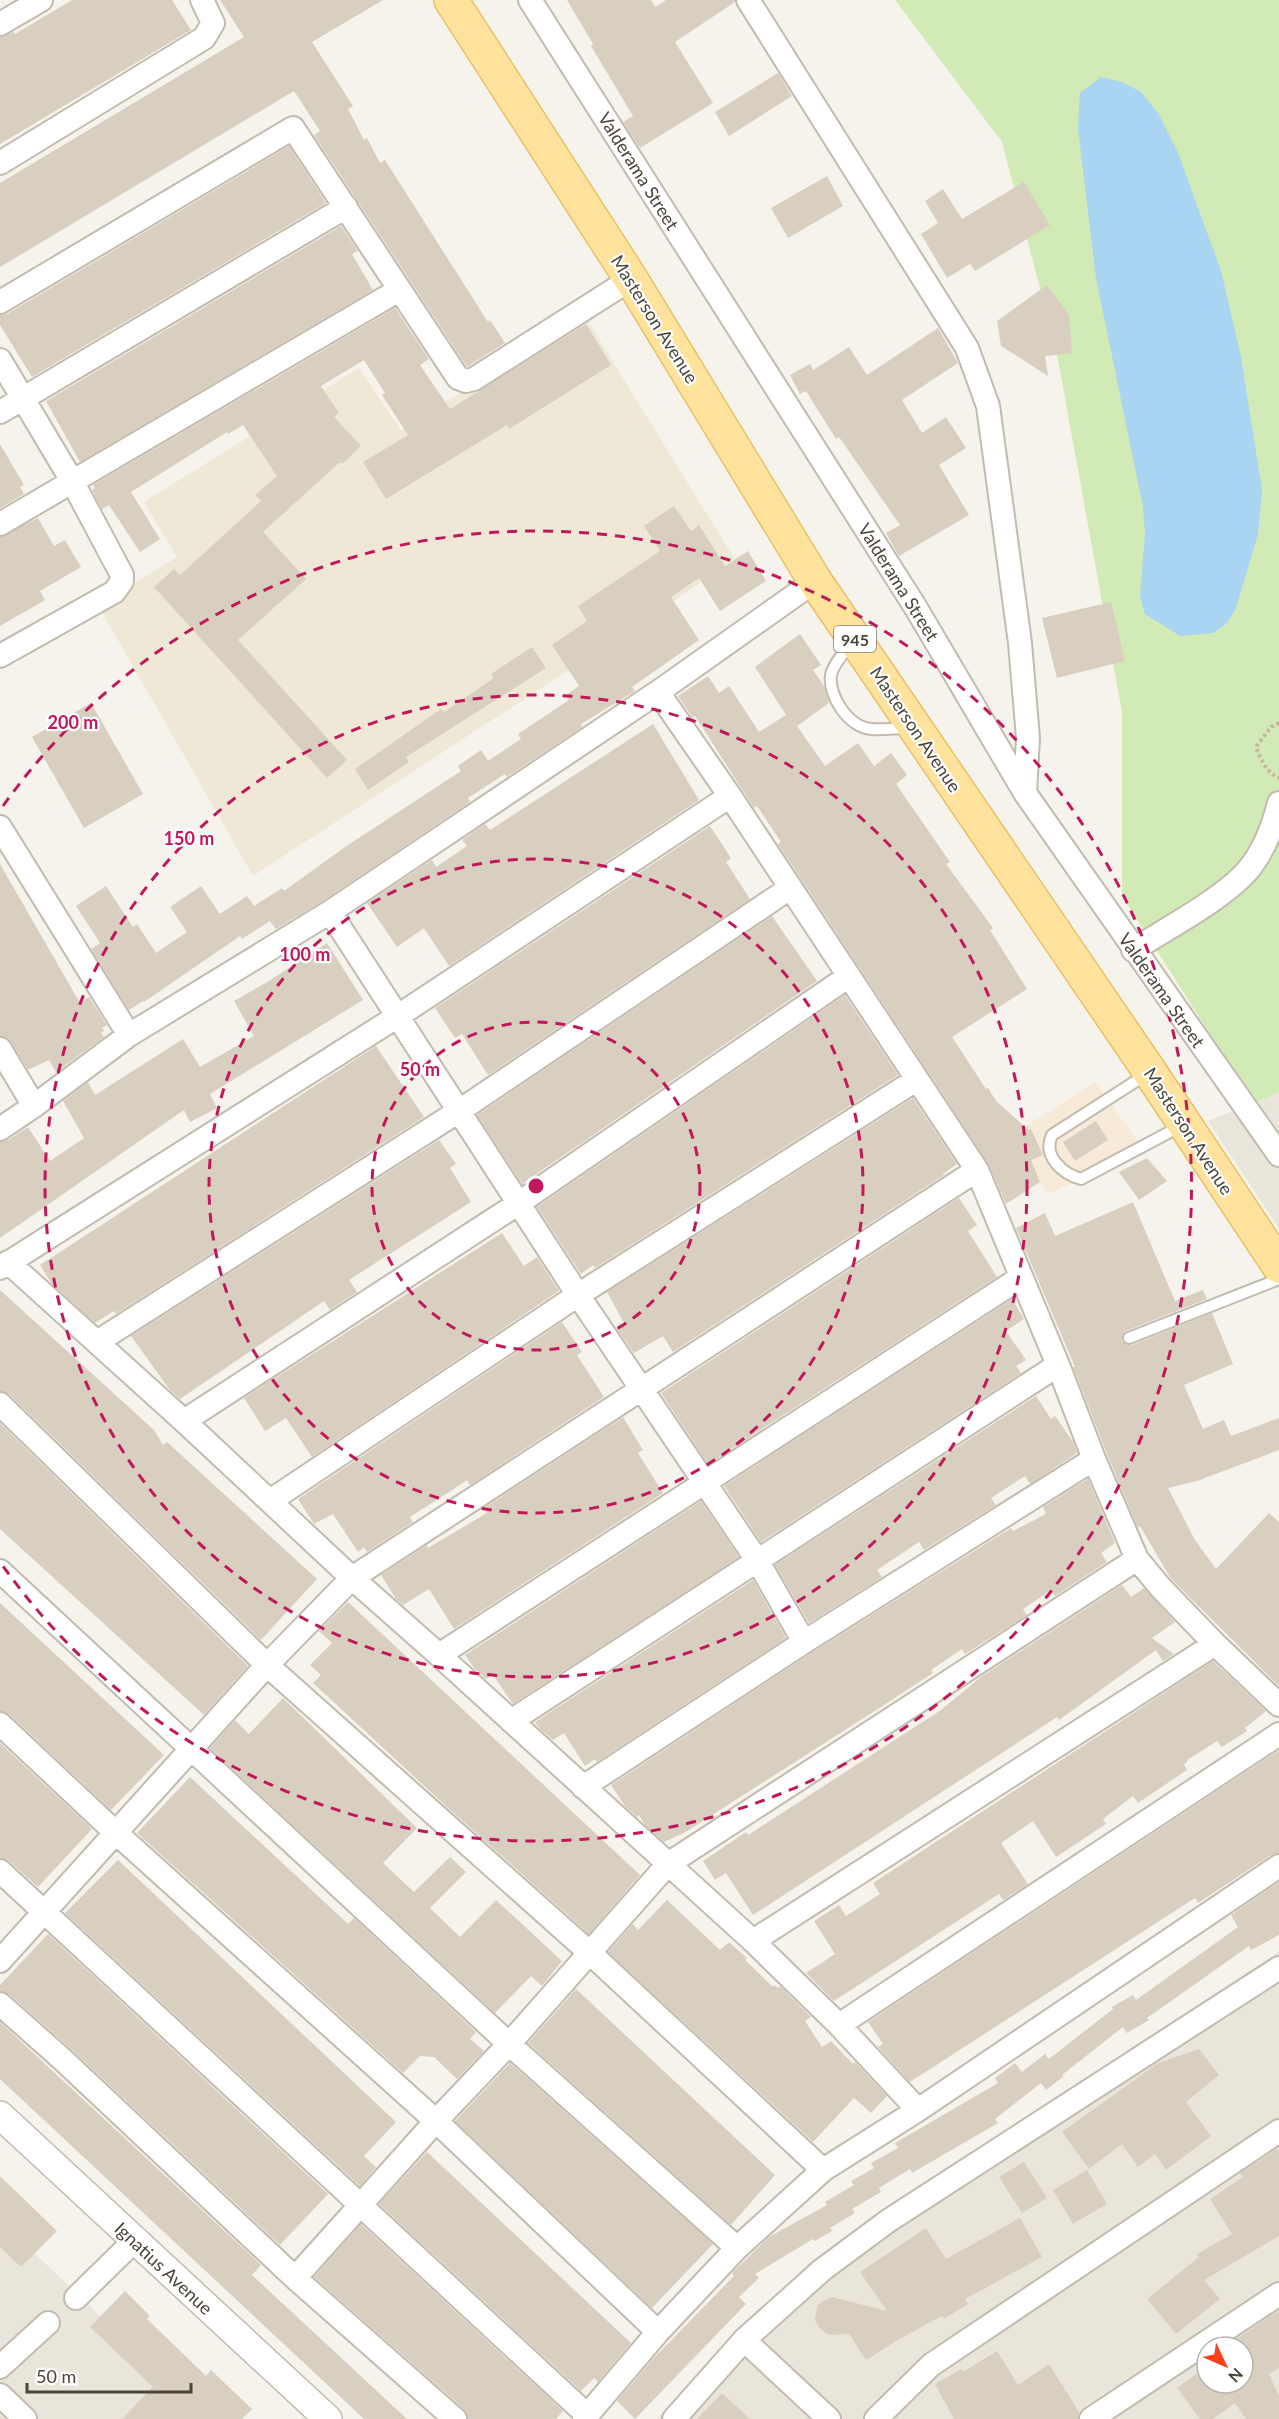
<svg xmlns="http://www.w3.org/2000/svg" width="1279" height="2419" font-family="Lato,sans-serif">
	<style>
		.residential { fill: #eae5da; fill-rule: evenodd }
		.commercial { fill: #f7ead8 }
		.education { fill: #efe8d6 }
		.green { fill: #d2eab5 }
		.water { fill: #a9d4f2 }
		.building { fill: #d8cfc1 }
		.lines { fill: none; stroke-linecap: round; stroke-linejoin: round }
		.service-casing { stroke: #c2bbae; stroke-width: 14 }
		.minor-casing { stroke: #c2bbae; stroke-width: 26 }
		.tertiary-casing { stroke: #c2bbae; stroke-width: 30 }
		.primary-casing { stroke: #e6c16a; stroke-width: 36 }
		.path { stroke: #c4b79f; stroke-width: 4; stroke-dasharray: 3 3; stroke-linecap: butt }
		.service { stroke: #fff; stroke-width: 10 }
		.minor { stroke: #fff; stroke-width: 22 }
		.tertiary { stroke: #fff; stroke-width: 27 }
		.primary { stroke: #ffe39c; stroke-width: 33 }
		.ring { fill: none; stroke: #c2185b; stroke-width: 3; stroke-dasharray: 10 8 }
		.labels { text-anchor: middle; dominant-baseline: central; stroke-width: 4.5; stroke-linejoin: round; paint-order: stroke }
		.shield { fill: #fff; stroke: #817c74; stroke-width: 1.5 }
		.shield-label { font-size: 16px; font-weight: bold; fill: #4b4439 }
		.street-label { font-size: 18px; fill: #4b4439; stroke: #fff }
		.centre { fill: #c2185b; stroke: #fff; stroke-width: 3 }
		.ring-label { font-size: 18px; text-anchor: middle; font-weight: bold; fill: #c2185b; stroke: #fff; stroke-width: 4.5; stroke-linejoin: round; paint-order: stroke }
	</style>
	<rect width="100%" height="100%" fill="#f6f3ec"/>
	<path class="residential" d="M1279,1093V1228L1208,1121Z
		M1279,1952V2419H657L808,2264L880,2211ZM1207,2347H1243V2383H1207Z
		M0,2220L160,2374L208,2419H0Z"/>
	<path class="commercial" d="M1095,1082L1147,1154L1046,1194L1017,1132Z"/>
	<path class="education" d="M584,315L734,558L670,604L253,876L98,605L177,557L144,502L359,368L401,430Z"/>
	<path class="green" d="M895,0H1279V1093L1254,1103L1122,896V712L1057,354L1002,142Z"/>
	<path class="water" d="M1101,77L1122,82L1141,92L1158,113L1178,153L1221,271L1241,357L1262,490L1258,534L1236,608L1227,623L1213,633L1180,636L1145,614L1140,597L1145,534L1143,507L1096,278L1078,129L1080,93Z"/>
	<path class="building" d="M72,0H172L191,30L0,144V37L14,32L15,34Z
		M220,0H383L312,42L353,106L348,109L364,140L367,138L380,163L385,160L488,322L490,320L505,343L467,367L314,135L320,131L294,91L0,267V183L244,37Z
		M567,0H651L655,7L666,0H735V2L675,42L713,103L640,148L623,122L633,116L591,46L593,44Z
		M778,73L792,96L729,136L715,112Z
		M289,146L326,203L32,377L0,325V315L7,314Z
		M827,176L843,206L788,238L771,208Z
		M1024,182L1050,225L975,271L970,264L947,278L921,234L938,223L925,201L943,189L962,219Z
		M341,226L358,251L352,254L373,290L80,462L46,401Z
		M1047,285L1069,315L1072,353L1045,356L1048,376L1001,346L997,321Z
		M395,308L429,359L420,365L450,409L586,324L611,365L509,429L507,425L386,499L363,462L408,435L382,395L385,393L364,360L321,386L339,413L334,417L361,446L342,464L340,462L263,532L306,579L238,640L347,760L327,778L154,587L174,569L180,575L261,501L255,495L277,476L243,425L228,434L227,432L131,492L160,539L140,552L109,505L102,509L92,490L95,488L93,485Z
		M938,328L958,363L902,400L922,433L946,417L966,448L939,465L969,515L899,556L886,533L900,525L839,437L836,439L806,391L800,394L790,375L810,364L813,370L849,347L867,375Z
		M0,444L24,485L20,487L24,494L0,508Z
		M674,506L691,531L699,525L725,566L748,551L766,581L720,611L699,578L671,597L699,640L632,687L635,691L581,724L582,727L507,777L505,774L468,798L470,802L323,901L276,929L270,921L242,939L240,936L144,1002L143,1001L129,1010L91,949L100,943L76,906L106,886L133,927L137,924L156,953L187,932L170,907L201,886L220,914L247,896L254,906L282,888L284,891L345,847L461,771L458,766L481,750L488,761L521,739L518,734L569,700L566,695L579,686L552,645L587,621L578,606L660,551L644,526Z
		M38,518L54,546L65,540L81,567L40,591L45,600L0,626V537Z
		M1111,602L1125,661L1057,678L1042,618Z
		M800,634L821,665L813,670L824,686L829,703L797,726L825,766L858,743L874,766L891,753L907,775L896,784L950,862L946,864L993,928L990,930L1027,989L952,1037L986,1089L988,1088L997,1102L1029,1130L1031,1129L1043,1155L1031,1160L1040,1182L1006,1204L988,1163L778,844L781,842L757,806L754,808L695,716L693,718L678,696L708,676L719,693L729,686L759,732L786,715L755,667Z
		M532,647L546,668L406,757L409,762L368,790L355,769L441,709L444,712L494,678L491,674Z
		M91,703L143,794L84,828L32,737Z
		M653,724L699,800L449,966L424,928L397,947L367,903L432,860L436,867L467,846L462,840L485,824L490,830Z
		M710,826L731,858L726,862L750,899L488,1075L462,1034L455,1038L435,1008Z
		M0,864L80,1003L89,997L107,1025L102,1028L104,1031L101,1033L104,1037L56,1072L49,1060L28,1070L11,1042L0,1036Z
		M772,916L817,981L522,1184L477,1115Z
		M327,943L363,1000L210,1094L217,1108L190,1122L184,1110L0,1238V1142L8,1140L28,1127L50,1161L84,1138L63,1101L88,1082L95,1095L183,1039L200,1067L228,1051L254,1036L234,1001L269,981Z
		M845,995L898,1075L595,1268L593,1265L581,1274L537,1207Z
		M376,1046L424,1117L116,1314L114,1311L95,1323L52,1284L40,1265Z
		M913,1098L957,1164L943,1174L944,1175L673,1352L663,1336L634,1353L616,1328L624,1323L607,1292Z
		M1096,1121L1108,1140L1075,1161L1063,1142Z
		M439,1140L456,1164L450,1168L471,1202L349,1280L357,1292L330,1310L324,1301L180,1399L170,1390L131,1336Z
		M1147,1158L1167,1181L1139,1200L1119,1172Z
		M959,1198L977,1225L968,1231L997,1277L708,1464L661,1393Z
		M1133,1202L1175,1301L1203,1290L1207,1299L1126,1331L1122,1336V1341L1127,1345H1132L1212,1313L1233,1364L1184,1385L1203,1429L1224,1420L1231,1436L1279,1418V1450L1197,1481L1168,1488L1195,1540L1216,1569L1269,1513L1279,1522V1686L1171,1579L1140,1526L1138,1528L1107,1454L1073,1367H1075L1016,1228L1045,1213L1055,1236Z
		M502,1233L524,1266L537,1257L559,1291L312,1457L286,1418L265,1431L244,1398Z
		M0,1290L154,1430L163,1445L167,1442L317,1579L261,1640L9,1394L0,1391Z
		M1012,1299L1024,1319L1006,1331L1026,1360L1016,1366L1021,1373L761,1542L724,1486Z
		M562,1322L582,1352L577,1355L604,1397L470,1485L467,1480L449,1492L410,1517L413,1522L367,1552L364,1547L358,1552L333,1514L314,1524L298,1499Z
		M1036,1396L1051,1419L1055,1416L1074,1443L1077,1453L1030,1484L1025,1476L991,1498L996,1505L924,1550L919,1542L877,1570L882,1577L809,1623L775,1565Z
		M623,1417L643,1450L638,1453L663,1493L454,1629L429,1589L403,1605L396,1599L381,1575L427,1545L428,1548L487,1513L484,1508Z
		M0,1423L248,1666L204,1715L0,1529Z
		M1088,1479L1115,1543L1101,1553L1107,1562L1055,1596L1051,1590L1023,1609L1027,1615L965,1654L962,1649L931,1670L933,1673L881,1707L684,1833L664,1842L645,1825L639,1815L637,1817L625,1806L611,1785L811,1653L1011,1528L1013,1531L1046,1514L1043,1507Z
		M701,1501L739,1557L513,1704L493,1675L486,1679L474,1668L465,1655Z
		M753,1580L786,1638L597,1762L595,1759L585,1766L564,1733L553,1740L539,1728L535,1722Z
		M1122,1585L1131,1597L1144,1588L1175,1622L1152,1638L1174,1654L1163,1661L1156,1650L1059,1720L1057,1717L753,1915L726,1873L715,1880L703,1861L746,1832L748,1835L941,1710L981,1677Z
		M348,1602L640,1875L589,1934L447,1807L313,1683L321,1675L310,1665L332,1643L319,1631Z
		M0,1603L164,1755L111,1810L9,1714L0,1711Z
		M1213,1661L1266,1711L1245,1728L1247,1731L1222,1747L1217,1741L1189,1759L1184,1765L1187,1770L1138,1803L1133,1796L1103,1819L1106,1824L1056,1857L1033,1821L1001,1843L1028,1884L1003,1900L999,1894L834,2001L806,1973L835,1954L814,1921L839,1905L846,1916L880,1894L873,1883Z
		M283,1698L417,1828L383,1863L414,1892L450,1857L466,1872L430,1908L460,1937L496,1900L562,1961L542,1986L531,1976L495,2013L210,1748L235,1720L249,1734Z
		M0,1743L92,1829L38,1887L9,1861L0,1858Z
		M1279,1750V1853L1271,1855L1198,1903L1195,1898L910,2082L878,2047L883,2044L868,2022Z
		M190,1777L348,1924L354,1918L476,2032L470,2039L484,2051L457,2079L434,2057L420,2056L403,2073L137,1833Z
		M118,1860L396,2122L364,2156L376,2167L360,2186L65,1913Z
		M1279,1882V1935L1251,1950L1249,1946L1147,2018L1149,2020L1127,2033L1123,2027L1062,2075L1064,2076L1046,2090L1041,2083L995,2119L998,2123L912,2173L910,2169L879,2188L881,2192L852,2209L855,2213L830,2228L832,2231L815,2241L813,2239L755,2274L759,2278L739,2297L746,2304L635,2419L617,2401L651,2361L734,2276L732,2273L769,2237L827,2205L825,2202L854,2185L851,2181L874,2168L871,2163L898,2148L895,2143L998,2083L995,2078L1015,2063L1022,2072L1045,2054L1049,2059L1113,2009L1112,2007L1133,1995L1136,2000L1238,1927L1231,1915Z
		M667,1900L720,1950L729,1942L747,1958L745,1960L773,1987L774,1985L778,1988L780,1986L811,2017L805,2021L822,2047L831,2041L853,2064L855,2062L887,2096L871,2113L854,2098L813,2142L608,1952L633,1924L638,1930Z
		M48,1934L328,2194L280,2245L71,2049L9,1994L0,1991V1985Z
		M576,1989L775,2175L731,2225L528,2043Z
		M0,2022L261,2265L252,2275L407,2419H364L0,2079Z
		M1199,2049L1219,2075L1186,2102L1211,2136L1166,2170L1155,2154L1138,2167L1122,2144L1089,2169L1062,2132L1158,2063Z
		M510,2063L713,2244L652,2308L455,2121Z
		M1277,2149L1279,2152V2236L1204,2280L1220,2299L1176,2334L1147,2299L1199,2257L1197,2254L1232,2234L1210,2199L1243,2177L1240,2173Z
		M427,2152L631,2343L598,2382L594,2378L581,2391L379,2204Z
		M1024,2162L1047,2198L1022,2213L999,2177Z
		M1087,2170L1107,2204L1073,2224L1053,2190Z
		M0,2176L57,2231L21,2267L0,2247Z
		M1020,2218L1042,2257L965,2299L968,2304L944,2319L942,2316L901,2338L866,2360L849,2334L828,2335L818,2326L815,2320L817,2307L821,2302L832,2297L887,2311L860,2272L926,2228L946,2259Z
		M361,2224L563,2411L556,2419H468L464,2409L314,2277Z
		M125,2291L150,2316L147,2319L206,2376L211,2370L252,2409L242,2419H122L153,2387L90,2327Z
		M1279,2310V2368L1269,2374L1279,2396V2419H1246L1235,2403L1213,2419H1200L1177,2388L1207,2366V2383H1243V2347H1225Z
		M997,2351L1018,2385L1049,2364L1079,2412L1078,2419H954L935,2384L962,2369L963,2372Z
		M722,2393L750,2419H697Z"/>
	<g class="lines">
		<g class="service-casing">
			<path id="service" d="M851,643C845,652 833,664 831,675C828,696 849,728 872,729C884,730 897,728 909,728
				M1147,1074L1052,1135C1042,1156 1063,1174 1081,1179L1181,1126
				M1129,1338L1279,1279"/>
		</g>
		<g class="minor-casing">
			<path id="minor" d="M530,0L916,608L1025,793L1279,1155
				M748,0L967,348L988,406L1020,643L1028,738L1025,793
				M0,24L41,0
				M0,163L204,38L213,23L202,0
				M0,302L293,128L458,378L466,381L474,379L631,279
				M0,360L72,481L122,575V581L114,592L0,656
				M0,412L346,207
				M0,524L399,290
				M658,692L730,796L977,1170L1058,1365L1094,1459L1137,1559L1161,1588L1215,1644L1279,1705
				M0,827L129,1035
				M330,912L578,1295L757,1560L804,1642
				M1133,950C1166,929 1223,899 1248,870C1264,851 1273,827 1279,803
				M0,1049L34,1106
				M0,1129L34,1106L129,1035L330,912L658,692L815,581
				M8,1262L184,1421L352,1578L439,1655L753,1941L839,2025L918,2110
				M0,1268L398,1016L730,796
				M97,1342L459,1111L790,888
				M0,1404L267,1665L590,1953L823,2170
				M184,1421L519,1203L849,976
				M270,1501L578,1295L916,1080
				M0,1571L509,2044L737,2248
				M439,1655L1020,1278
				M511,1721L1058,1365
				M0,1724L115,1832L436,2121L658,2332
				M583,1787L804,1642L1094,1459
				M0,1871L587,2415
				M753,1941L1215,1644
				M0,1961L267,1665L352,1578L977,1170
				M0,2004L62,2059L295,2278L455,2419
				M839,2025L1279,1734
				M295,2278L436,2121L509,2044L668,1864L1137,1559
				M76,2298L134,2241
				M744,2340L829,2419
				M0,2367L48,2323
				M0,2395L25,2419
				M584,2419L658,2332L737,2248L823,2170L918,2110L1279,1866
				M674,2419L744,2340L822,2270L888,2221L1279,1968
				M876,2419L931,2365L1279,2131
				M1091,2419L1279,2294"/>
		</g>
		<g class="tertiary-casing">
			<path id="tertiary" d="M0,2115L328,2419"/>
		</g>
		<g class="primary-casing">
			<path id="primary" d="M451,0L631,279L815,581L1150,1072L1279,1266"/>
		</g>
		<path class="path" d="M1279,723L1271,727L1256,747C1261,760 1266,772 1279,778"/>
		<use href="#service" class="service"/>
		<use href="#minor" class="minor"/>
		<use href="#tertiary" class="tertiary"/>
		<use href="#primary" class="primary"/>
	</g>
	<g class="ring">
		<circle cx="536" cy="1186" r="164"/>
		<circle cx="536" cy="1186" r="327"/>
		<circle cx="536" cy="1186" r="491"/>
		<path d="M3 806A655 655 0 1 1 3 1566"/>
	</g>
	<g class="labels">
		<rect class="shield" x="834" y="626" width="42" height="26" rx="4.5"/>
		<g class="shield-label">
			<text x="855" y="639">945</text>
		</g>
		<g class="street-label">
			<text transform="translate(639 171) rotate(58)">Valderama Street</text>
			<text transform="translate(655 319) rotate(58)">Masterson Avenue</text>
			<text transform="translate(899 582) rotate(58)">Valderama Street</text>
			<text transform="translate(916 729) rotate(56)">Masterson Avenue</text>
			<text transform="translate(1162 990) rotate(55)">Valderama Street</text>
			<text transform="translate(1189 1131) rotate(57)">Masterson Avenue</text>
			<text transform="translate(164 2268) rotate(43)">Ignatius Avenue</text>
		</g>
	</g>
	<circle cx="536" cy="1186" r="9" class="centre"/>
	<g class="ring-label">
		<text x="73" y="729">200 m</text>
		<text x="189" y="845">150 m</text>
		<text x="305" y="961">100 m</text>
		<text x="420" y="1076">50 m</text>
	</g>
	<g transform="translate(1225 2365) rotate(134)"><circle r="28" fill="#ffffff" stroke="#b7b4b0" stroke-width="1.5"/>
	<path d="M0-4.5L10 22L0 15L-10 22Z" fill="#fc3f1d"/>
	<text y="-9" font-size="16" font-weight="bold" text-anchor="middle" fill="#4b4439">N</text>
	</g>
	<path d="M27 2383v9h164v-9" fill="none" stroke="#4b4439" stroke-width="3"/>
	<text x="36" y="2383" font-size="18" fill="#4b4439" stroke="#ffffff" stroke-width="4.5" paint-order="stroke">50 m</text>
</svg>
